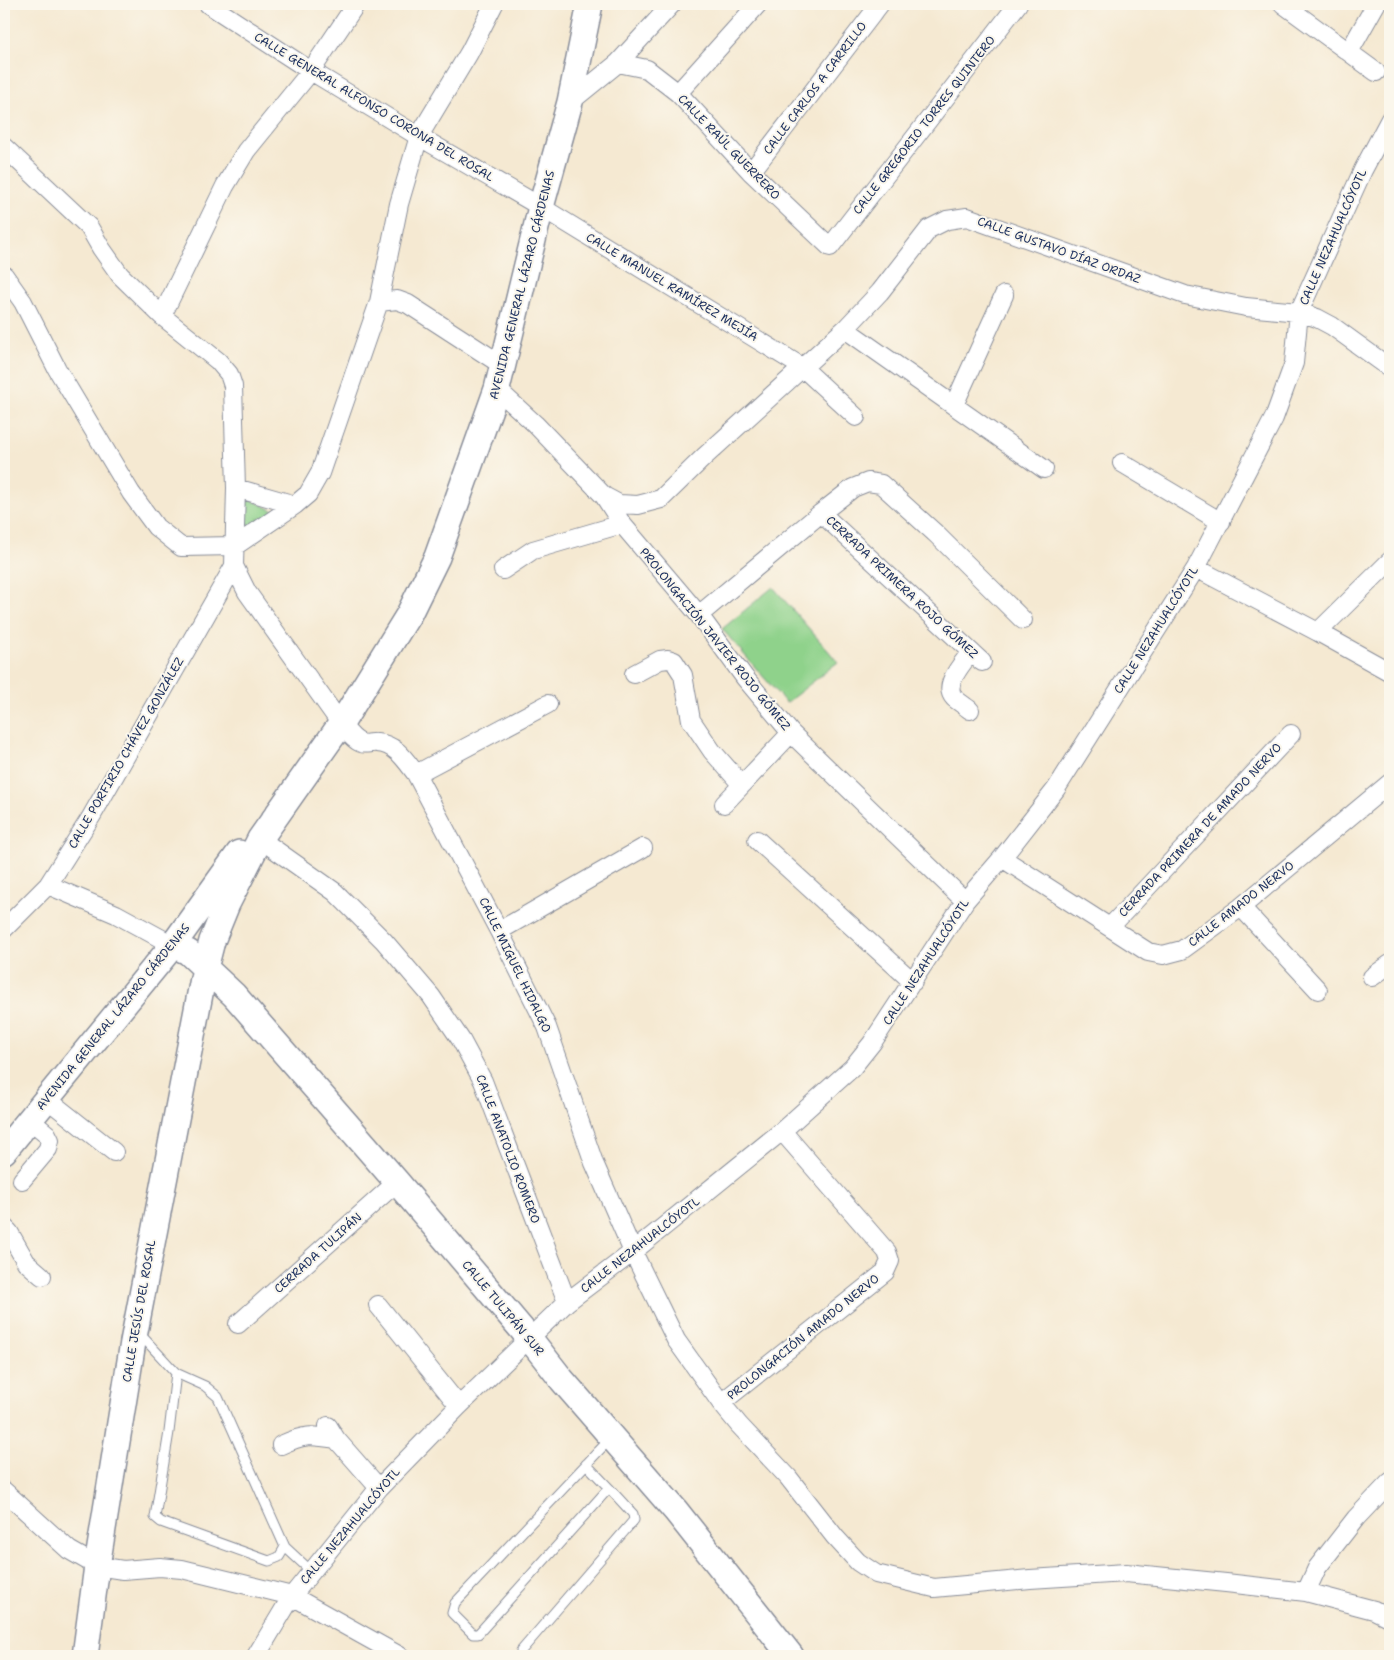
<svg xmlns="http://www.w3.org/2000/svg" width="1394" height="1660" font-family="'Shantell Sans',sans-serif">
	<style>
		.park { fill: url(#park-tufts); stroke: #558074 }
		.garden { fill: #8fd28b; stroke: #558074 }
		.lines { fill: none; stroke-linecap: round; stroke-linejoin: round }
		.lane-casing { stroke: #888c98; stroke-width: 11 }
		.street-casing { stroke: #888c98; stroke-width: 20 }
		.secondary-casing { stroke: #888c98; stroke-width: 28 }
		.lane { stroke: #fff; stroke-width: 9 }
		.street { stroke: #fff; stroke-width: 18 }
		.secondary { stroke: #fff; stroke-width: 25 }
		.labels { text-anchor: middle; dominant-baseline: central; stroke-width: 4; stroke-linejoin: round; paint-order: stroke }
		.street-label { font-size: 12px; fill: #1b2f5e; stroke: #fbf7ec }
	</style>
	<defs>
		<pattern id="park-tufts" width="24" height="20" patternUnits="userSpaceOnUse" patternTransform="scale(1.25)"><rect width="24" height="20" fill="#8fd28b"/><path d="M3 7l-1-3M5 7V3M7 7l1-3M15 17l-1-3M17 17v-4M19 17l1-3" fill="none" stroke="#74ab75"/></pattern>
	</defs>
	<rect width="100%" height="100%" fill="#fbf7ec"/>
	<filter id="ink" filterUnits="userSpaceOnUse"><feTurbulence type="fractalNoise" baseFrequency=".02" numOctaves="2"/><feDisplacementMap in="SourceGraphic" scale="10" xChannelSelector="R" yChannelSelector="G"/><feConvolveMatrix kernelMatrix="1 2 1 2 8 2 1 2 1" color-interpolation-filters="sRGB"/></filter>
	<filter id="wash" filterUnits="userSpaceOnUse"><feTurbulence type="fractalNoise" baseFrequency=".0096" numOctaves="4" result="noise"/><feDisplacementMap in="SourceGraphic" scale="20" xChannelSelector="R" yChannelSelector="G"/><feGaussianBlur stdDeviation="1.12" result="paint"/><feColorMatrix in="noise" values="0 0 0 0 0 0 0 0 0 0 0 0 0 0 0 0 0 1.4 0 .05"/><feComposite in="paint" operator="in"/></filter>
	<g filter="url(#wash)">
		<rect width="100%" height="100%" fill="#f5e9d2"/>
		<path class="park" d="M239,494L277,512L238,533Z"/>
		<path class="garden" d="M773,587L838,662L786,703L722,629Z"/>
	</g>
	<g filter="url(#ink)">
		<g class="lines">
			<g class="lane-casing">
				<path id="lane" d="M139,1333L176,1373L205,1386L218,1397L285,1547L279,1557L269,1561L161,1522L155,1517L169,1432L176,1373
					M586,1464L609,1488
					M285,1547L312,1572
					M521,1651L634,1520L633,1514L609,1488L478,1634H473L452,1613L455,1603L610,1439"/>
			</g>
			<g class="street-casing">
				<path id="street" d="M208,4L311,71L413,133L541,207L802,367L856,417
					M1283,4L1376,72
					M1349,52L1376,4
					M618,63L647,69L678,93L751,172L830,247L1018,4
					M678,93L758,4
					M570,102L618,63L672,4
					M4,147L89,227L101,248L120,275L162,316L218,361L229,374L233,386L236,488L234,566L247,592L341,724C346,730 353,740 361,743C366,745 372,742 377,743C396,744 406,761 416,774L499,931L547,1027L594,1163L633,1252L676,1340L721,1403L739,1425L788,1477L835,1537L858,1562L876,1574L934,1588L1030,1579L1126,1573L1226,1583L1306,1592L1374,1610L1390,1618
					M751,172L880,4
					M4,275L23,302L57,369L131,493L156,527L181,547L235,546L295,505L308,494L320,473L379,302L399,204L419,136L469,53L494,4
					M379,302L397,300L408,304L502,365
					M162,316L225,186L246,151L311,71L356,4
					M845,329L1044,469
					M497,389L535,424L604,496L622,524L699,615L745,678L791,733L965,901
					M954,405L1004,295
					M1122,463L1221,522
					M236,488L295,505
					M604,496L619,504L638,505L661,499L704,457L845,329L880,292L929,229L947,220L967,217L1185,295L1246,307L1299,312L1317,318L1332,326L1390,368
					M821,513L982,662
					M1196,568L1318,632L1390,672
					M503,570L533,550L622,524
					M699,615L821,513L853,488L868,482L881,484L935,533L1023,620
					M1318,632L1390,561
					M634,674L660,660L668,659L674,661L683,675L691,720L712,751L741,784
					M970,710C965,706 959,702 954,698C942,685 963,663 971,652
					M416,774L548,704
					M724,804L791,733
					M260,839L335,892L384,941L431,996L461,1040L483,1081L567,1302
					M757,840L913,982
					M1002,858L1148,952L1163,955L1182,950L1241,907L1390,783
					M48,885L116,914L173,945
					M1241,907L1318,990
					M1110,927L1291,734
					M4,929L48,885L91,817L234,566
					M499,931L643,848
					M1372,977L1390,964
					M47,1099L114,1152
					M22,1180L48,1149L50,1140L47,1134L30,1120
					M4,1227L9,1232L26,1262L42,1276
					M378,1305L459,1406
					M238,1324L397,1182
					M721,1403L885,1272L890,1261L887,1252L782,1131
					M328,1426L336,1439L379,1488
					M281,1445C305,1434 311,1435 336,1439
					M4,1491L69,1550L97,1566L123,1570L160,1567L182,1569L292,1596L400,1656
					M1306,1592L1317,1568L1356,1518L1390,1482
					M256,1656L292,1596L379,1488L459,1406L567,1302L625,1258L782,1131L852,1068L872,1043L965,901L1002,858L1056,789L1196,568L1274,418L1294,363L1299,312L1363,170L1390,119"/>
			</g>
			<g class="secondary-casing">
				<path id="secondary" d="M173,945L188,952L234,995L397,1182L530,1339L562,1380L676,1511L791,1656
					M4,1151L173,945L239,853
					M85,1656L97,1566L133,1342L205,968L212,941L227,904L260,839L341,724L409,614L437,557L497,389L541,207L570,102L590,4"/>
			</g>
			<use href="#lane" class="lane"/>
			<use href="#street" class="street"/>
			<use href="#secondary" class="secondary"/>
		</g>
	</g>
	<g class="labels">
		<g class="street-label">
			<text transform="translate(815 88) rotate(-53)">CALLE CARLOS A CARRILLO</text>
			<text transform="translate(374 107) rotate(31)">CALLE GENERAL ALFONSO CORONA DEL ROSAL</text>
			<text transform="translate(924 125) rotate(-52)">CALLE GREGORIO TORRES QUINTERO</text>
			<text transform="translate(729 147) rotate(46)">CALLE RAÚL GUERRERO</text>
			<text transform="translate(1333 237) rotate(-66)">CALLE NEZAHUALCÓYOTL</text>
			<text transform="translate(1059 250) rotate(20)">CALLE GUSTAVO DÍAZ ORDAZ</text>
			<text transform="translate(522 285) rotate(-76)">AVENIDA GENERAL LÁZARO CÁRDENAS</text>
			<text transform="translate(672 287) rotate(31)">CALLE MANUEL RAMÍREZ MEJÍA</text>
			<text transform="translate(902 587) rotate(43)">CERRADA PRIMERA ROJO GÓMEZ</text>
			<text transform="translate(1156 630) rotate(-58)">CALLE NEZAHUALCÓYOTL</text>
			<text transform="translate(715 639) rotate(51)">PROLONGACIÓN JAVIER ROJO GÓMEZ</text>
			<text transform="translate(126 753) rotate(-60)">CALLE PORFIRIO CHÁVEZ GONZÁLEZ</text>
			<text transform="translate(1200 830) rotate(-47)">CERRADA PRIMERA DE AMADO NERVO</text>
			<text transform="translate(1241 904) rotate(-38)">CALLE AMADO NERVO</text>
			<text transform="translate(926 962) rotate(-57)">CALLE NEZAHUALCÓYOTL</text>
			<text transform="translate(515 965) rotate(64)">CALLE MIGUEL HIDALGO</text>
			<text transform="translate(113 1017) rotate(-51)">AVENIDA GENERAL LÁZARO CÁRDENAS</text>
			<text transform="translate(508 1149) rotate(69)">CALLE ANATOLIO ROMERO</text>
			<text transform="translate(640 1245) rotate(-38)">CALLE NEZAHUALCÓYOTL</text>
			<text transform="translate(318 1253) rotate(-42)">CERRADA TULIPÁN</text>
			<text transform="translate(503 1308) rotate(50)">CALLE TULIPÁN SUR</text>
			<text transform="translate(139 1311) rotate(-80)">CALLE JESÚS DEL ROSAL</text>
			<text transform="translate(803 1337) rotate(-39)">PROLONGACIÓN AMADO NERVO</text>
			<text transform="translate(350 1526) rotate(-50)">CALLE NEZAHUALCÓYOTL</text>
		</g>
	</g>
	<rect width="1394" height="1660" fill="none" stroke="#fbf7ec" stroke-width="20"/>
</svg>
